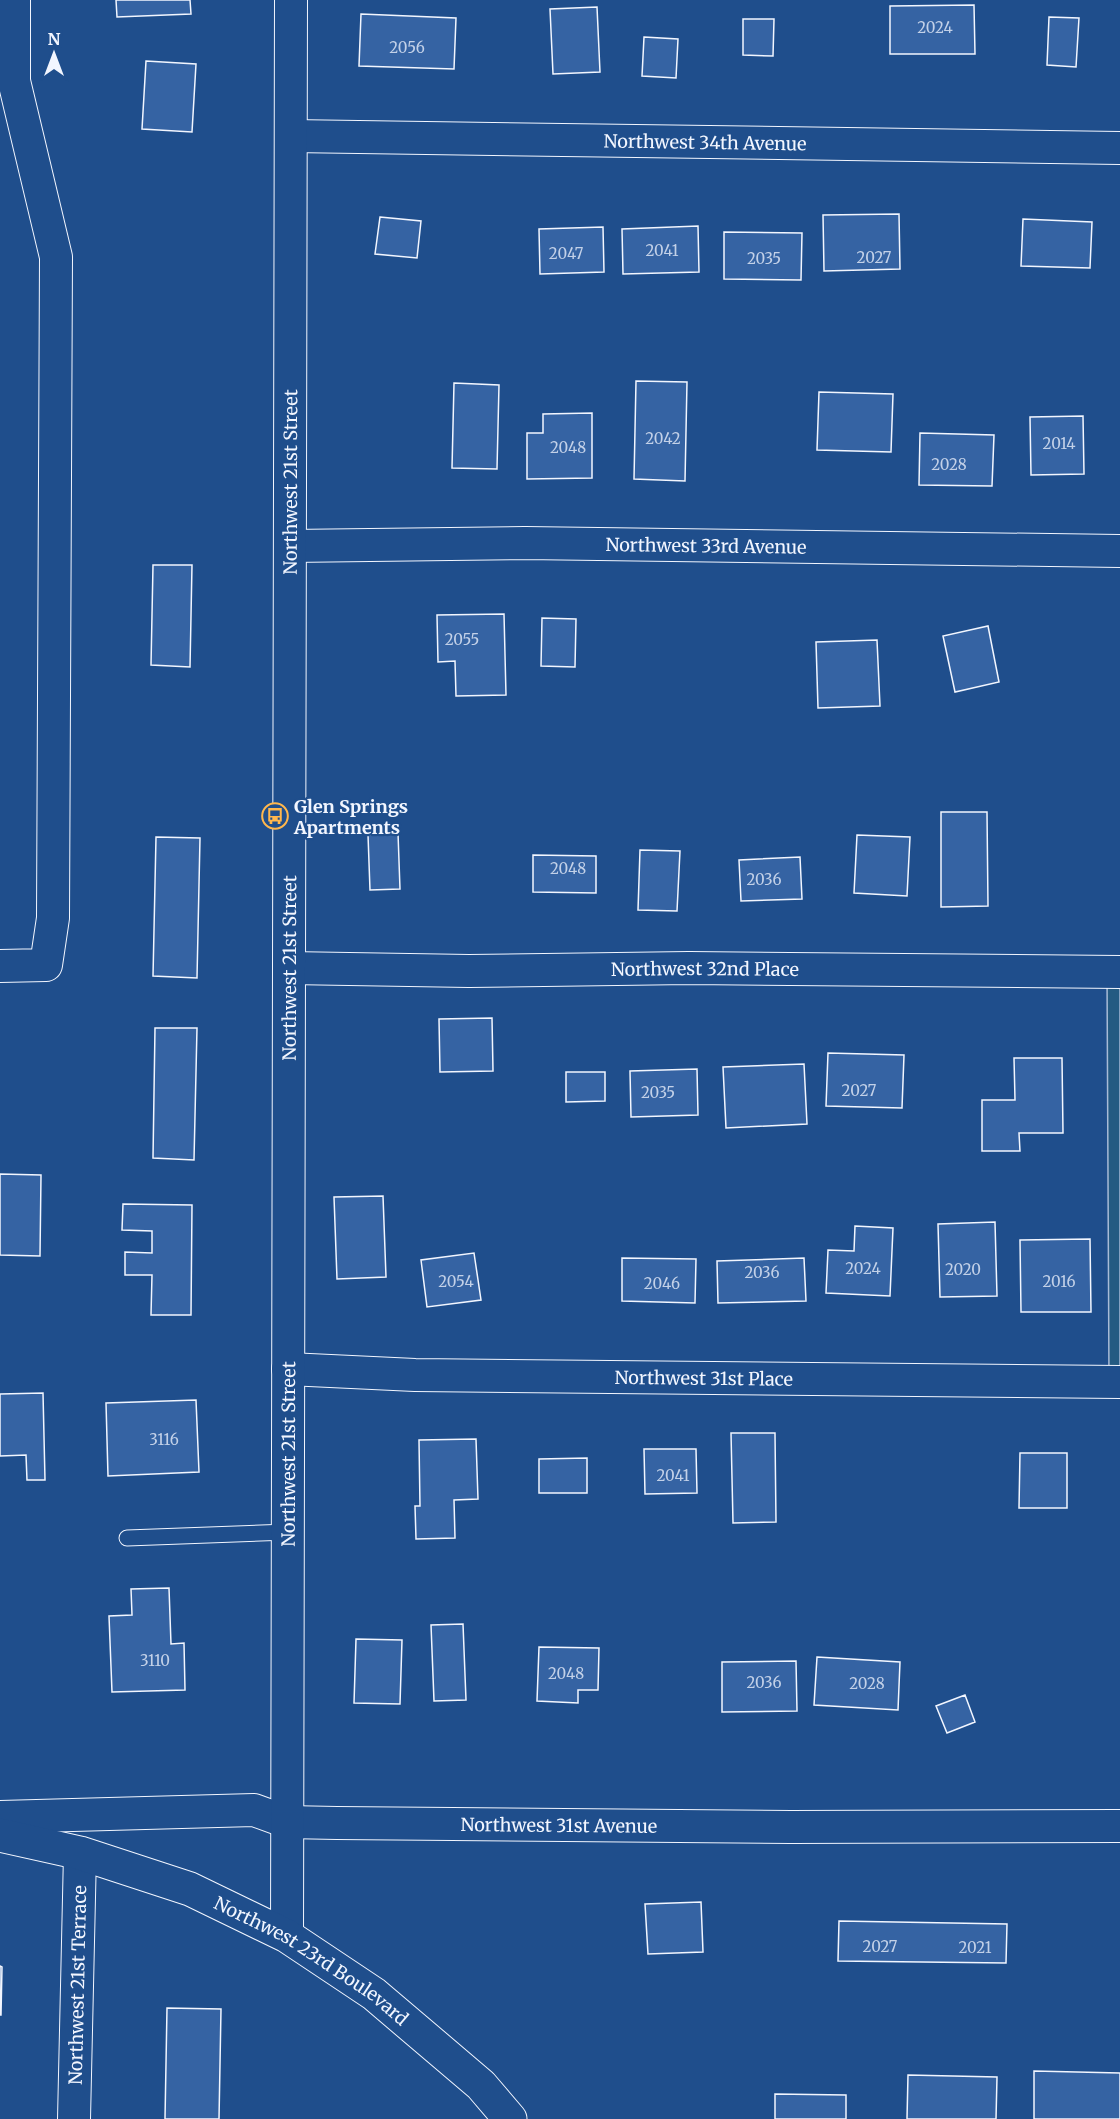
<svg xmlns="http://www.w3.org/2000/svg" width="1120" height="2119" font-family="Merriweather,serif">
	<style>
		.green { fill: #245a82; stroke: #a8bbd7; stroke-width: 1.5 }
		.building { fill: #3563a3; stroke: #f2f6ff; stroke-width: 1.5 }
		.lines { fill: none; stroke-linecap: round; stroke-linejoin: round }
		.lane-casing { stroke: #f2f6ff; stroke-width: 17 }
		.street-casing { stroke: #f2f6ff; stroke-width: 34 }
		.secondary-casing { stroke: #f2f6ff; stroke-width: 35 }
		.lane { stroke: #1f4e8c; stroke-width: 15 }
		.street { stroke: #1f4e8c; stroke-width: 32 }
		.secondary { stroke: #1f4e8c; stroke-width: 33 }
		.labels { text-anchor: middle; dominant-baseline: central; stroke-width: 4.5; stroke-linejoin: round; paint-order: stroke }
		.number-label { font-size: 15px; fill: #c3d1e8 }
		.street-label { font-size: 18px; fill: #f2f6ff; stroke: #1f4e8c }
		.poi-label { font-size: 18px; font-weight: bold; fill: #f2f6ff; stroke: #1f4e8c; text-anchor: start }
	</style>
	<rect width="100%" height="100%" fill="#1f4e8c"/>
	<path class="green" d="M1107,972H1120V1382H1109Z"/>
	<path class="building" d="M116,0H190L191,14L117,17Z
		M974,5L975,54H890V6Z
		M597,7L600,72L553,74L550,9Z
		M361,14L456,18L454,69L359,66Z
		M1049,17L1079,18L1076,67L1047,65Z
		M743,19H774L773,56L743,55Z
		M644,37L678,39L676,78L642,76Z
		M146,61L196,64L192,132L142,129Z
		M899,214L900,269L824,271L823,215Z
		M380,217L421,221L417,258L375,254Z
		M1023,219L1092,222L1090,268L1021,266Z
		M698,226L699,272L623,274L622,229Z
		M603,227L604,272L540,274L539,229Z
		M724,232L802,233L801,280L724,279Z
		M636,381L687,382L685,481L634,479Z
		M454,383L499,385L497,469L452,468Z
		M819,392L893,394L891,452L817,450Z
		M592,413V478L527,479V433H543V414Z
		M1083,416L1084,474L1031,475L1030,417Z
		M920,433L994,435L992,486L919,485Z
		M153,565H192L190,667L151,665Z
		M504,614L506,695L456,696L455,661L438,662L437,615Z
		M542,618L576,619L575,667L541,666Z
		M988,626L999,682L955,692L943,636Z
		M877,640L880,706L818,708L816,642Z
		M941,812H987L988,906L941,907Z
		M398,833L400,889L370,890L368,835Z
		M857,835L910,837L907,896L854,893Z
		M156,837L200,838L197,978L153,976Z
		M640,850L680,851L677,911L638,910Z
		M533,855L596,856V893L533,892Z
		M800,857L802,899L741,901L739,860Z
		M492,1018L493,1071L440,1072L439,1019Z
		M155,1028H197L194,1160L153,1158Z
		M828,1053L904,1055L902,1108L826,1106Z
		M1014,1058H1062L1063,1133H1019L1020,1151H982V1100H1015Z
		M804,1064L807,1124L726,1128L723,1067Z
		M697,1069L698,1115L631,1117L630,1071Z
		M566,1072H605V1101L566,1102Z
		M0,1174L41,1175L40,1256L0,1255Z
		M383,1196L386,1277L337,1279L334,1197Z
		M123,1204L192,1205L191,1315H151L152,1275H125V1252L152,1253V1231L122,1230Z
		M995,1222L997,1296L940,1297L938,1224Z
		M855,1226L893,1228L890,1296L826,1293L828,1250L854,1251Z
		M1090,1239L1091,1312H1021L1020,1240Z
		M474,1253L481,1300L427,1307L421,1260Z
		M622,1258L696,1259L695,1303L622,1301Z
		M804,1258L806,1301L718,1303L717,1261Z
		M43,1393L45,1480H27L26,1455L0,1456V1394Z
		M196,1400L199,1472L108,1476L106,1403Z
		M731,1433H775L776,1522L733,1523Z
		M476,1439L478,1499L454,1500L455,1538L416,1539L415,1506H420L419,1440Z
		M644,1449H696L697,1493L645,1494Z
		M1020,1453H1067V1508H1019Z
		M587,1458V1493H539V1459Z
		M169,1588L171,1644L184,1643L185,1690L112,1692L109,1616L132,1615L131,1589Z
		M463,1624L466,1700L434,1701L431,1625Z
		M356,1639L402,1640L400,1704L354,1703Z
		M539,1647L599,1648L598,1690H578V1703L537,1701Z
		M817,1657L900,1662L898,1710L814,1705Z
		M796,1661L797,1711L722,1712V1662Z
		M965,1695L975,1722L947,1733L936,1706Z
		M701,1902L703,1952L648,1954L645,1904Z
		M839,1921L1007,1924L1006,1963L838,1961Z
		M0,1966L2,1967L1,2015H0Z
		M167,2008L221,2009L219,2119H165Z
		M1034,2071L1120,2073V2119H1034Z
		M908,2075L997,2077L996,2119H907Z
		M775,2094L846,2095V2119H775Z"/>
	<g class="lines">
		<g class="lane-casing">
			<path id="lane" d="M127,1538L288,1532"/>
		</g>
		<g class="street-casing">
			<g id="street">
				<path id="s1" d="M291,136L1120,148"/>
				<path id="s2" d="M290,546L525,543L1120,551"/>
				<path d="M0,966L46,965L53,918L56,257L14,81V0"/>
				<path id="s3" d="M289,968L469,971L689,968L1120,972"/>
				<path id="s4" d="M288,1369L415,1375L1120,1382"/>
				<path id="s5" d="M0,1817L254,1810L287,1822L337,1823L791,1827L1120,1826"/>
				<path id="s6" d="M287,1936L291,0"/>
				<path id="s7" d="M74,2119L80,1853"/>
			</g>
		</g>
		<g class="secondary-casing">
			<g id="secondary">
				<path id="s8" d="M0,1835L80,1853L190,1889L287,1936L374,1994L481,2085L510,2119"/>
			</g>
		</g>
		<use href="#lane" class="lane"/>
		<use href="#street" class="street"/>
		<use href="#secondary" class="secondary"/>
	</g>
	<defs>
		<g id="bus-ring" transform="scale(1.35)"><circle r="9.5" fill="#1f4e8c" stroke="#ffb74d" stroke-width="1.5"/><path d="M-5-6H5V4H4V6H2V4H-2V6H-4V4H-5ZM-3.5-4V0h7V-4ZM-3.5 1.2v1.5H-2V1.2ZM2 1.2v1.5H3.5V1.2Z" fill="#ffb74d"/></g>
	</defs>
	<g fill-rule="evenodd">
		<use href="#bus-ring" x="275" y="816"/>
	</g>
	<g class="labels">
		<g class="number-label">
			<text x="935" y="27">2024</text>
			<text x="407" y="47">2056</text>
			<text x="662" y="250">2041</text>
			<text x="566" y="253">2047</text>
			<text x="874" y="257">2027</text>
			<text x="764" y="258">2035</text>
			<text x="663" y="438">2042</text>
			<text x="1059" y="443">2014</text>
			<text x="568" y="447">2048</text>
			<text x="949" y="464">2028</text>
			<text x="462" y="639">2055</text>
			<text x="568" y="868">2048</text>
			<text x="764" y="879">2036</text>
			<text x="859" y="1090">2027</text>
			<text x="658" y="1092">2035</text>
			<text x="863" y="1268">2024</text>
			<text x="963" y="1269">2020</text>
			<text x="762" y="1272">2036</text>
			<text x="456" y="1281">2054</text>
			<text x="1059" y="1281">2016</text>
			<text x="662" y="1283">2046</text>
			<text x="164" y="1439">3116</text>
			<text x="673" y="1475">2041</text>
			<text x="155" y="1660">3110</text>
			<text x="566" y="1673">2048</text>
			<text x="764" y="1682">2036</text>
			<text x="867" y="1683">2028</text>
			<text x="880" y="1946">2027</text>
			<text x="975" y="1947">2021</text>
		</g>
		<g class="street-label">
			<text stroke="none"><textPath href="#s1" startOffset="414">Northwest 34th Avenue</textPath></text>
			<text stroke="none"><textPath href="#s6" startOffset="1454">Northwest 21st Street</textPath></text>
			<text stroke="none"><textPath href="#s2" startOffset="416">Northwest 33rd Avenue</textPath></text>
			<text stroke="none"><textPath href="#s6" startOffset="968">Northwest 21st Street</textPath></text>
			<text stroke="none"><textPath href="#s3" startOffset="416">Northwest 32nd Place</textPath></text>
			<text stroke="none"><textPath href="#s4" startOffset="416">Northwest 31st Place</textPath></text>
			<text stroke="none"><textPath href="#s6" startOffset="482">Northwest 21st Street</textPath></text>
			<text stroke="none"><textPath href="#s5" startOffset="561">Northwest 31st Avenue</textPath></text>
			<text stroke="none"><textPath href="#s8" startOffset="339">Northwest 23rd Boulevard</textPath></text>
			<text stroke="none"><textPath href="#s7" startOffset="134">Northwest 21st Terrace</textPath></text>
		</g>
		<g class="poi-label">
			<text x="294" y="806">Glen Springs<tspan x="294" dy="21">Apartments</tspan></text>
		</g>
	</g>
	<g transform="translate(54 54)" stroke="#1f4e8c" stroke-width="4.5" paint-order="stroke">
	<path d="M0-4.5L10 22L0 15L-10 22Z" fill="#f2f6ff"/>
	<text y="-9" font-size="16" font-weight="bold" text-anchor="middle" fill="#f2f6ff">N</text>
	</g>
</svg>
